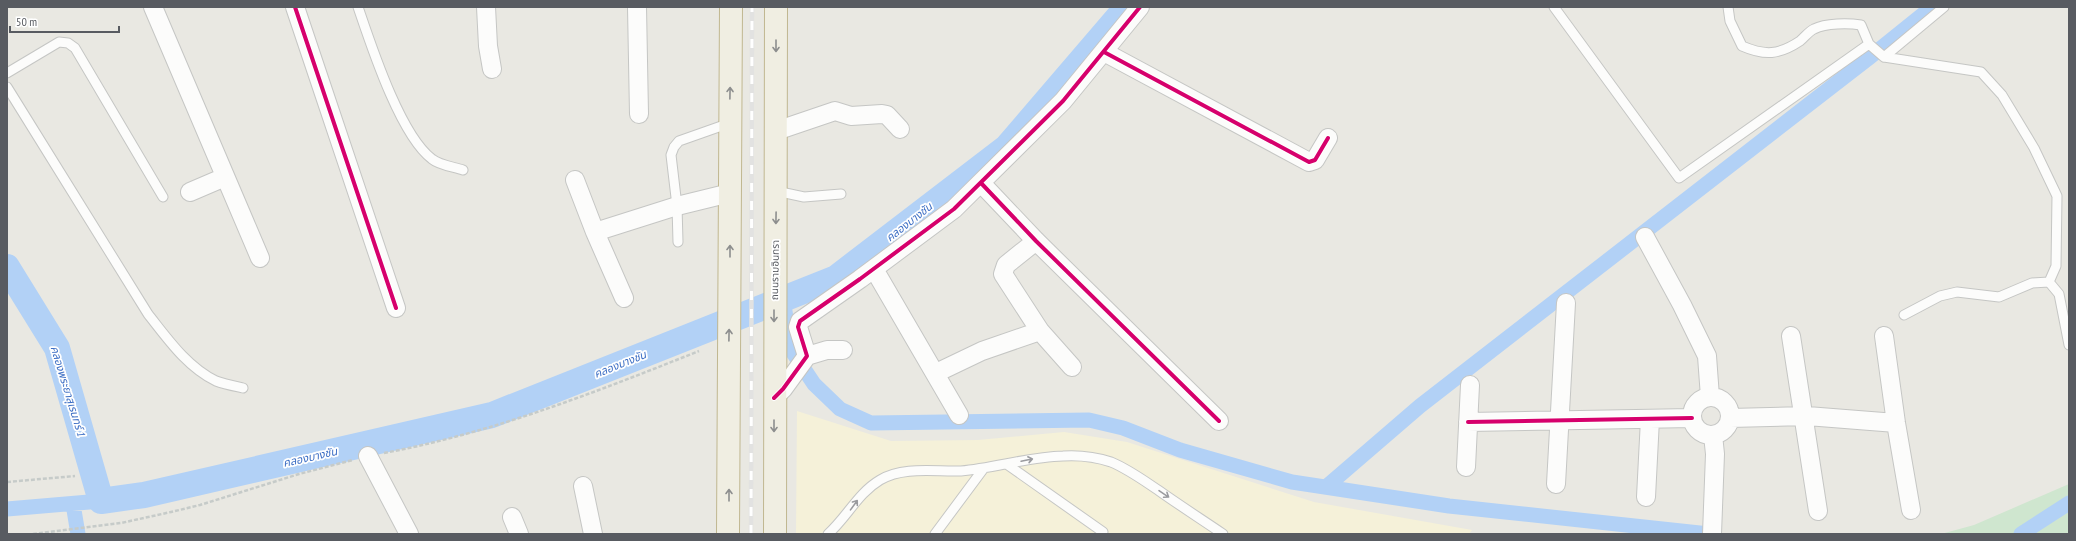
<svg xmlns="http://www.w3.org/2000/svg" width="2076" height="541" font-family="'PT Sans Narrow','Noto Sans Thai',sans-serif">
	<style>
		.commercial { fill: #f5f1d9 }
		.green { fill: #cfe6cf }
		.lines { fill: none; stroke-linecap: round; stroke-linejoin: round }
		.canal { stroke: #b2d1f6; stroke-width: 15 }
		.river { stroke: #b2d1f6; stroke-width: 26 }
		.service-casing { stroke: #c5c6c4; stroke-width: 11 }
		.minor-casing { stroke: #c5c6c4; stroke-width: 20 }
		.trunk-casing { stroke: #c0b790; stroke-width: 24 }
		.path { stroke: #c6cbc9; stroke-width: 2.5; stroke-dasharray: 4 2; stroke-linecap: butt }
		.service { stroke: #fcfcfb; stroke-width: 9 }
		.minor { stroke: #fcfcfb; stroke-width: 18 }
		.trunk { stroke: #f0eee2; stroke-width: 22 }
		.rail-casing { stroke: #e2e2e1; stroke-width: 4.5 }
		.rail { stroke: #fff; stroke-width: 3; stroke-dasharray: 9; stroke-linecap: butt }
		.cycleway-casing { stroke: #fff; stroke-width: 6 }
		.cycleway { stroke: #d6006c; stroke-width: 4 }
		.oneway { stroke: #8d8e8e }
		.oneway2 { stroke: #9a9b9f }
		.labels { text-anchor: middle; dominant-baseline: central; stroke-width: 3.5; stroke-linejoin: round; paint-order: stroke }
		.street-label { font-size: 10px; fill: #585b61; stroke: #fff }
		.water-label { font-size: 11px; font-style: italic; fill: #3c6ec4; stroke: #fff }
	</style>
	<rect width="100%" height="100%" fill="#e9e8e2"/>
	<path class="commercial" d="M797,411L891,441L978,440L1064,432L1127,442L1314,502L1472,530L1469,534H796Z"/>
	<path class="green" d="M2069,484V534H1941L1974,525Z"/>
	<g class="lines">
		<path class="canal" d="M783,300L792,351L814,384L840,409L871,423L1089,420L1123,428L1180,450L1292,482L1449,506L1709,534
			M1326,487L1420,406L1870,57L1932,7
			M73,504L78,534
			M7,509L101,501
			M2021,534L2069,503"/>
		<path class="river" d="M7,267L57,348L101,501L144,495L492,415L836,278L1007,147L1127,7"/>
		<g class="service-casing">
			<path id="service" d="M358,7C371,45 400,135 432,159C439,165 454,167 463,170
				M1554,7L1679,178L1869,44L1884,57L1944,7
				M1728,7L1730,21L1742,46C1765,56 1779,55 1800,41C1805,37 1809,31 1814,29C1826,23 1848,23 1861,25L1869,44
				M1884,57L1981,72L2002,95L2034,148L2057,196L2056,266L2049,282
				M7,73L59,42L68,43L75,48L163,197
				M7,87L148,314C167,338 187,367 216,381C224,384 234,386 243,388
				M776,191L804,197L841,194
				M678,242L677,206L671,155L674,147L679,141L730,123
				M1904,315L1940,296L1957,292L1999,297L2032,283L2049,282L2059,294L2069,345
				M1008,465L1103,532L1101,534
				M828,534C847,517 858,493 880,480C904,466 935,472 961,471C995,468 1028,457 1063,456C1079,455 1096,457 1111,462C1128,469 1143,480 1158,490C1179,505 1201,519 1223,534
				M935,534L984,468"/>
		</g>
		<g class="minor-casing">
			<path id="minor" d="M153,7L260,258
				M295,7L396,308
				M486,7L488,46L492,69
				M637,7L639,114
				M1104,52L1309,162L1315,160L1328,138
				M776,131L835,111L851,116L882,114L887,115L900,129
				M575,180L595,232L624,298
				M981,183L1036,241L1219,421
				M190,192L225,177
				M595,232L677,206L730,193
				M1645,237L1682,305L1707,356L1710,397
				M1036,241L1006,265L1003,274L1040,331
				M874,269L959,415
				M1791,336L1818,511
				M1884,336L1896,423L1911,510
				M807,356L827,350H843
				M936,373L982,351L1040,331L1072,367
				M1692 416a19 19 0 1 1 38 0a19 19 0 1 1-38 0Z
				M774,398L783,389L807,356L798,327L800,321L860,279L954,209L1063,101L1140,7
				M1730,418L1807,416L1896,423
				M1468,422L1692,418
				M368,456L409,534
				M1466,467L1470,385
				M1556,484L1566,303
				M583,486L593,534
				M1646,497L1650,419
				M512,517L519,534
				M1712,534L1715,454L1713,435"/>
		</g>
		<g class="trunk-casing">
			<path id="trunk" d="M728,534L731,7
				M775,534L776,7"/>
		</g>
		<path class="path" d="M384,453C492,433 596,392 699,351
			M7,482L75,476
			M33,534L121,523L171,512L200,505L299,474L353,460"/>
		<use href="#service" class="service"/>
		<use href="#minor" class="minor"/>
		<use href="#trunk" class="trunk"/>
		<g class="rail-casing">
			<path id="rail" d="M751,534L752,7"/>
		</g>
		<use href="#rail" class="rail"/>
		<g class="cycleway-casing">
			<path id="cycleway" d="M295,7L396,308
				M1104,52L1309,162L1315,160L1328,138
				M981,183L1036,241L1219,421
				M774,398L783,389L807,356L798,327L800,321L860,279L954,209L1063,101L1140,7
				M1468,422L1692,418"/>
		</g>
		<use href="#cycleway" class="cycleway"/>
	</g>
	<defs><path id="oneway-shaft" d="M-6 0H5M1.5-3L5.5 0L1.5 3" fill="none" stroke-width="1.6" stroke-linecap="round" stroke-linejoin="round"/></defs>
	<g class="oneway">
		<use href="#oneway-shaft" transform="translate(776 46) rotate(90)"/>
		<use href="#oneway-shaft" transform="translate(730 93) rotate(-89)"/>
		<use href="#oneway-shaft" transform="translate(776 218) rotate(91)"/>
		<use href="#oneway-shaft" transform="translate(730 251) rotate(-90)"/>
		<use href="#oneway-shaft" transform="translate(774 316) rotate(90)"/>
		<use href="#oneway-shaft" transform="translate(729 335) rotate(-89)"/>
		<use href="#oneway-shaft" transform="translate(774 426) rotate(90)"/>
		<use href="#oneway-shaft" transform="translate(729 495) rotate(-90)"/>
	</g>
	<g class="oneway2">
		<use href="#oneway-shaft" transform="translate(1027 460) rotate(-12)"/>
		<use href="#oneway-shaft" transform="translate(1164 494) rotate(34)"/>
		<use href="#oneway-shaft" transform="translate(854 505) rotate(-54)"/>
	</g>
	<g class="labels">
		<g class="street-label">
			<text transform="translate(775 270) rotate(-89)">ถนนรามอินทรา</text>
		</g>
		<g class="water-label">
			<text transform="translate(909 222) rotate(-38)">คลองบางชัน</text>
			<text transform="translate(620 364) rotate(-22)">คลองบางชัน</text>
			<text transform="translate(68 391) rotate(73)">คลองพระยาสุเรนทร์ 1</text>
			<text transform="translate(310 457) rotate(-13)">คลองบางชัน</text>
		</g>
	</g>
	<rect width="2076" height="541" fill="none" stroke="#585b61" stroke-width="16"/>
	<path d="M10 26v6h109v-6" fill="none" stroke="#585b61" stroke-width="2"/>
	<text x="16" y="26" font-size="12" fill="#585b61" stroke="#ffffff" stroke-width="3" paint-order="stroke">50 m</text>
</svg>
